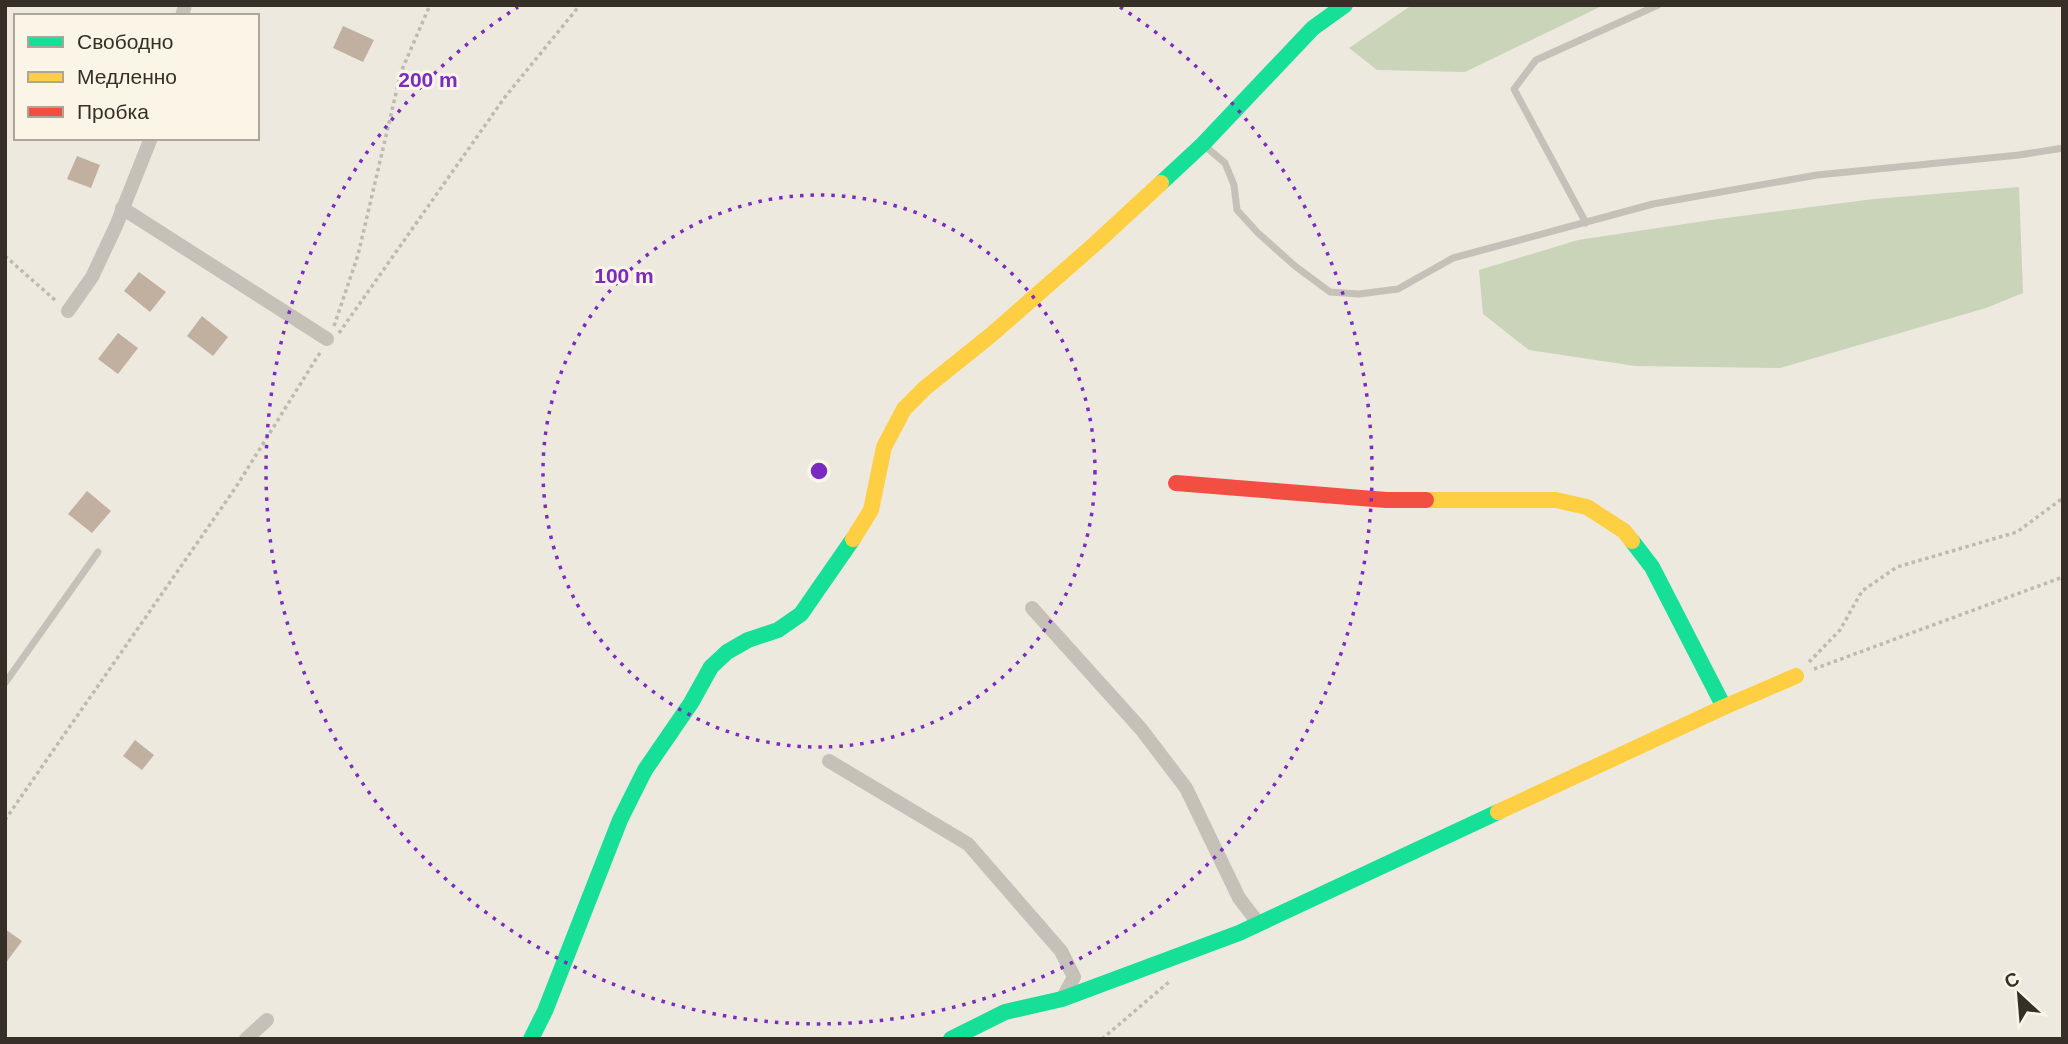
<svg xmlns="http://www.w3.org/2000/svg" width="2068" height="1044" font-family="Arial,sans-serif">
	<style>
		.green { fill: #c9d4b8 }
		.building { fill: #c1b0a0 }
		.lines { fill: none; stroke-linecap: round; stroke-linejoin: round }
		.path { stroke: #beb9b1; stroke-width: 3.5; stroke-dasharray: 3.5 3.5; stroke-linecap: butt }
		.lane { stroke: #c6c1b8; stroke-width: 7 }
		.street { stroke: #c6c1b8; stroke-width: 14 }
		.fast { stroke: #16e098; stroke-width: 16 }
		.slow { stroke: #ffcf43; stroke-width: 16 }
		.jam { stroke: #f24e42; stroke-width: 16 }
		.ring { fill: none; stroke: #7b2cbf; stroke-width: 3.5; stroke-dasharray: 3.5 7 }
		.centre { fill: #7b2cbf; stroke: #faf5e6; stroke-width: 3.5 }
		.ring-label { font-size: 21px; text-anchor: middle; font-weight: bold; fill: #7b2cbf; stroke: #faf5e6; stroke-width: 6; stroke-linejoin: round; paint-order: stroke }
	</style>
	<rect width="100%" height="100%" fill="#ede9df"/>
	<path class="green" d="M1412,5H1604L1465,72L1377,70L1349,48Z
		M2019,187L2023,293L1986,308L1780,368L1635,366L1529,350L1483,314L1479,270L1578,240L1718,219L1874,199Z"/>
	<path class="building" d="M343,26L374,40L363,62L333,48Z
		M77,156L100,165L91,188L67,179Z
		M139,272L166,292L150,312L124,291Z
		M202,316L228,337L213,356L187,336Z
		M118,333L138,348L118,374L98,359Z
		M87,491L111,511L92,533L68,514Z
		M135,740L154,755L142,770L123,756Z
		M5,929L22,941L5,964Z"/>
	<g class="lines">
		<path class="path" d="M5,256L56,301
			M334,326L358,255L401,72L430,5
			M339,333L505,97L580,5
			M1809,662L1840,630L1862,591L1897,567L2017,532L2063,498
			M1814,669L2063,577
			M5,820L236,487L321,351
			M1102,1039L1170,981"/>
		<path class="lane" d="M1206,147L1225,163L1234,185L1237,210L1258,233L1295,266L1330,292L1359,294L1398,289L1453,258L1653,204L1817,175L2019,155L2063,148
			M1586,223L1514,89L1536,60L1658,5
			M5,683L98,552"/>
		<path class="street" d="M182,16L185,5
			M122,208L327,339
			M68,311L92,277L116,226L151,138
			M1032,608L1141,729L1186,788L1239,898L1259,924
			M829,761L968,844L1061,951L1074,977L1062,999
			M246,1039L267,1020"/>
		<path class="fast" d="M1161,183L1203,144L1313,28L1345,5
			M1632,541L1652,567L1724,707
			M531,1039L545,1011L620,820L645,770L691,703L711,667L727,652L748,640L778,630L801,614L853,539
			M951,1039L1005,1012L1062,999L1239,933L1498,812"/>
		<path class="slow" d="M1426,500H1556L1587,507L1624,531L1632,541
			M853,539L871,510L884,447L904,409L925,388L991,335L1096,243L1161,183
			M1498,812L1724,707L1796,676"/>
		<path class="jam" d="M1176,483L1386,500H1426"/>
	</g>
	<g class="ring">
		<circle cx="819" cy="471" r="276"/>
		<path d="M1120 7A553 553 0 1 1 518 7"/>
	</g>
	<circle cx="819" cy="471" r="10" class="centre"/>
	<g class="ring-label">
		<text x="428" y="87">200 m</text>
		<text x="624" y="283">100 m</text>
	</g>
	<rect width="2068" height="1044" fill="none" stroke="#362f27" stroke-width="14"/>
	<rect x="14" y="14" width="245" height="126" fill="#faf5e6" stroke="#aca69a" stroke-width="2"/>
	<rect x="28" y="37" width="35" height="10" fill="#16e098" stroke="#aca69a" stroke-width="2"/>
	<text x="77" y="49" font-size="21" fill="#362f27">Свободно</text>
	<rect x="28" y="72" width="35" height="10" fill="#ffcf43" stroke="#aca69a" stroke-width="2"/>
	<text x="77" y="84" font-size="21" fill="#362f27">Медленно</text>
	<rect x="28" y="107" width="35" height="10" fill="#f24e42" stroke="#aca69a" stroke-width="2"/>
	<text x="77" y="119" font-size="21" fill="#362f27">Пробка</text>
	<g transform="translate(2019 995) rotate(334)" stroke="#faf5e6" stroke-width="5" paint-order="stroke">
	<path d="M0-5L12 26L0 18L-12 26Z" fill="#362f27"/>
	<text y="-10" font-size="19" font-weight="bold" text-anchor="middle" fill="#362f27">С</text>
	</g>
</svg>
